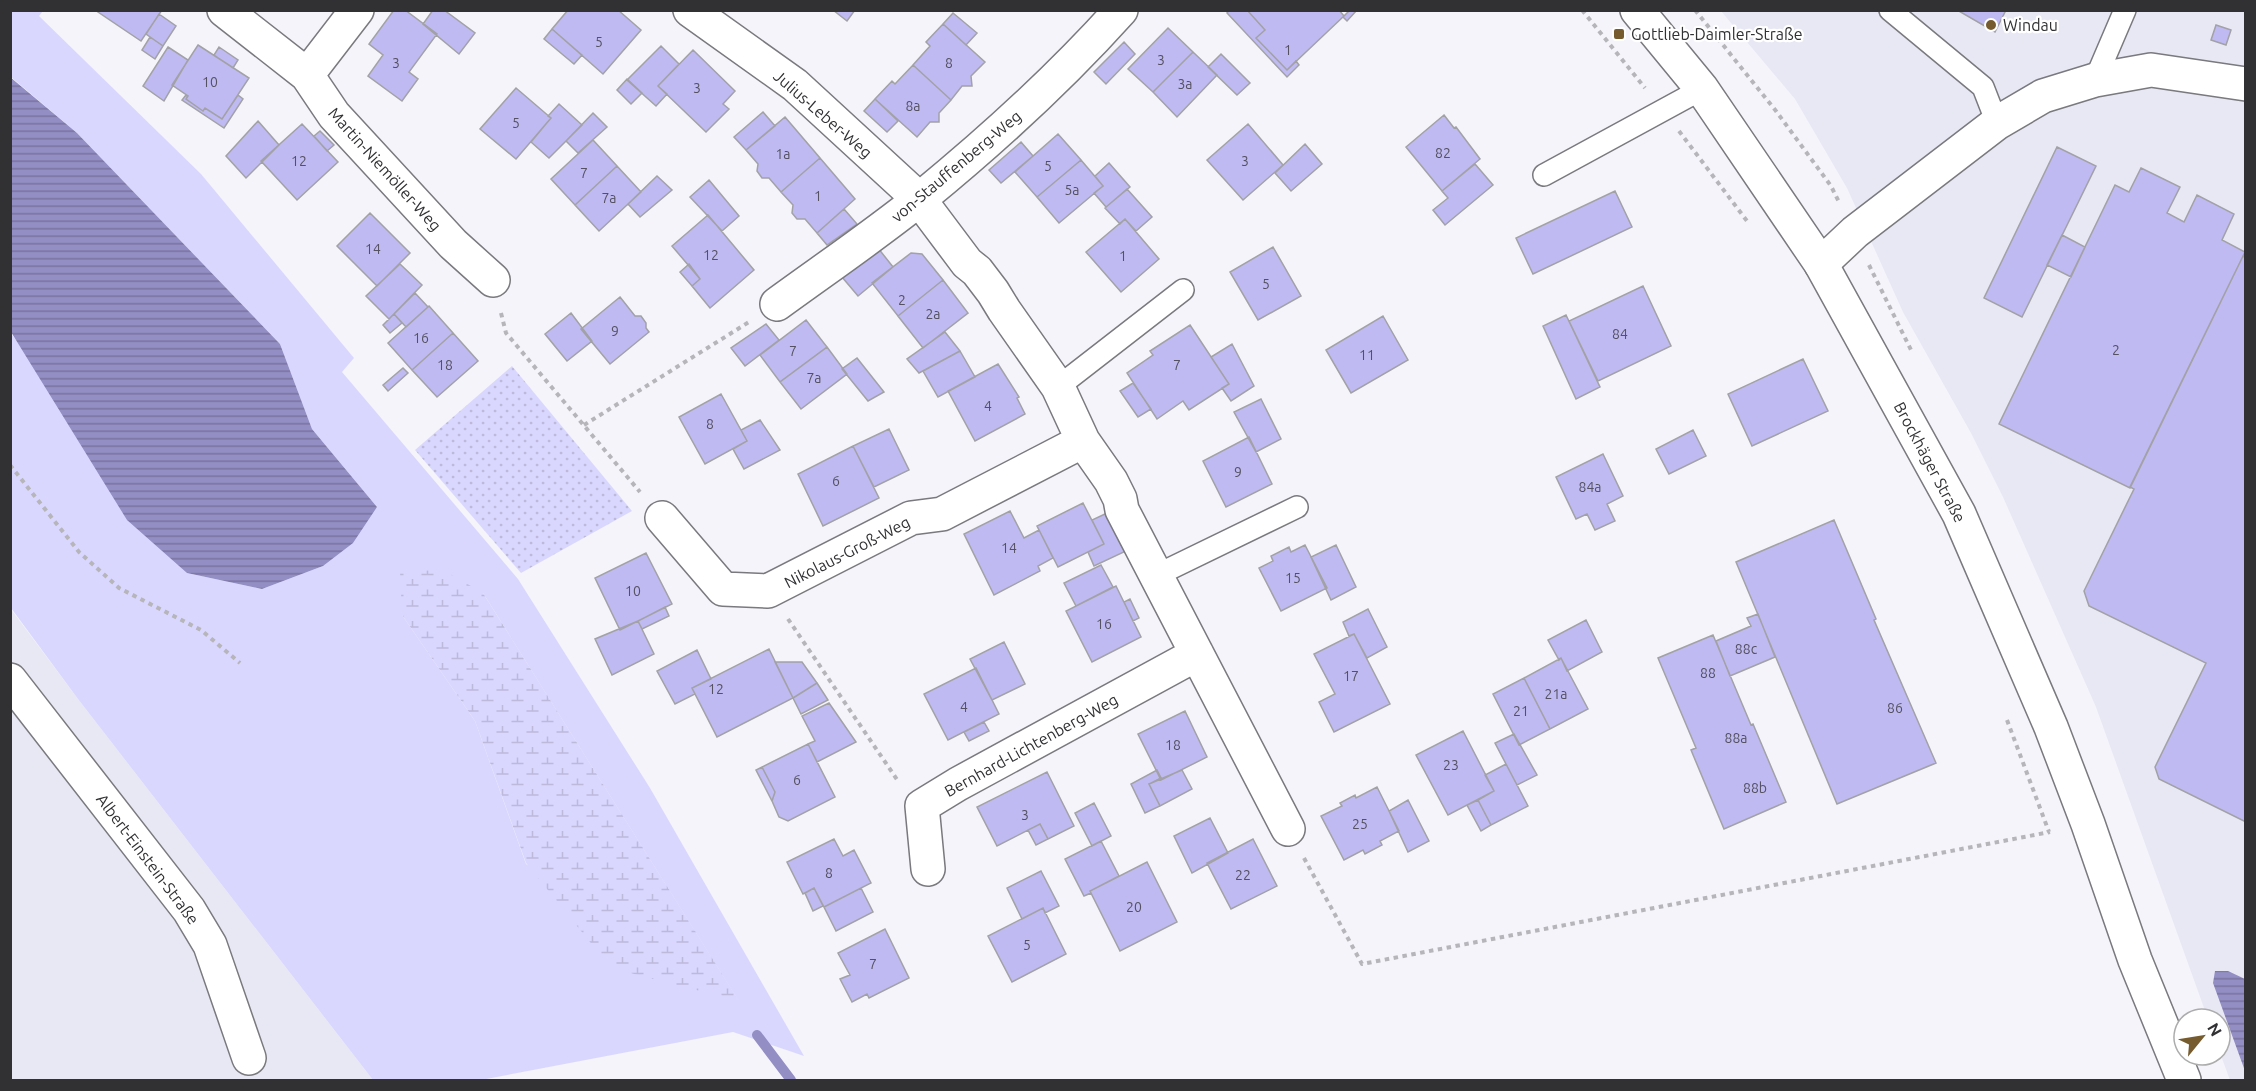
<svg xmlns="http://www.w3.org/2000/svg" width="2256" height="1091" font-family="Ubuntu,sans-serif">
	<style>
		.built { fill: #e8e8f5 }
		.grass { fill: #dad7ff; fill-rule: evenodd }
		.wetland { fill: url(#wetland-marsh) }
		.park { fill: url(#park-dots) }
		.water { fill: url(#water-rules) }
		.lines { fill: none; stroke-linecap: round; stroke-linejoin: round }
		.stream { stroke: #938ec3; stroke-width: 10 }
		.building { fill: #bfbaf1; stroke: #a1a1a6; stroke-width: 1.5 }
		.lane-casing { stroke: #79797e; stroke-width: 24 }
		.street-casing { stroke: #79797e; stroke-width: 36 }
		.secondary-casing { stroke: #79797e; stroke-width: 36 }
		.path { stroke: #b5b5ba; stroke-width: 4; stroke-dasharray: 4.5 4.5; stroke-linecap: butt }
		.lane { stroke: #fff; stroke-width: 21 }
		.street { stroke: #fff; stroke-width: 33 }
		.secondary { stroke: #fff; stroke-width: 33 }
		.poi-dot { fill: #765b2e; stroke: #fff; stroke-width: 2 }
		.labels { text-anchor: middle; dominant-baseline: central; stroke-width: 4.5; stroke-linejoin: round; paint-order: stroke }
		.number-label { font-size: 14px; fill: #545262 }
		.poi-label { font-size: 16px; fill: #313033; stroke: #fff; text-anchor: start }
		.street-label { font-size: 16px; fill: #313033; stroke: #fff }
	</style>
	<defs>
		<pattern id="wetland-marsh" width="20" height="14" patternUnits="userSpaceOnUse" patternTransform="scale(1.5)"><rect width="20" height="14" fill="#dad7ff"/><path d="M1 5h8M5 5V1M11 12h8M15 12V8" fill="none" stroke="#bcb9db"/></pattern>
		<pattern id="park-dots" width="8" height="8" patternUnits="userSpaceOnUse" patternTransform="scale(1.5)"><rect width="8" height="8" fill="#dad7ff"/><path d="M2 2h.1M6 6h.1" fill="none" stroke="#bcb9db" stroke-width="1.8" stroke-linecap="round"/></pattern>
		<pattern id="water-rules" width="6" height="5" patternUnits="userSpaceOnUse" patternTransform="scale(1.5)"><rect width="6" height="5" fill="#938ec3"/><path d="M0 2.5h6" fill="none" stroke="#79749f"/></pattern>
	</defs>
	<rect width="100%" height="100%" fill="#f4f4fa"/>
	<path class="built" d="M1721,11H2245V1080H2230L2220,1053V1019H2208L2096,707L2003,497L1971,433L1903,312L1847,188L1795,99Z
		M10,608L78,699L373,1080H11Z"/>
	<path class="grass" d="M11,11H43L39,16L201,174L354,358L342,372L518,579L650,788L804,1056L733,1032L481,1080H373L78,699L11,608L10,332L187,573L262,589L323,566L377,507L312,429L280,344L77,133L11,77ZM483,593L738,1000L526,864L475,721L402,615Z"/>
	<path class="wetland" d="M400,570L445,571L483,593L739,1001L611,968L526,863L475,721L402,615Z"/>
	<path class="park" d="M512,366L632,511L521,573L415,450Z"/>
	<path class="water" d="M10,77L77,133L280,344L312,429L377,507L353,543L323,566L262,589L187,573L127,520L11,332Z
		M2215,971H2228L2245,979V1071L2213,983Z"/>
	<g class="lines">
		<path class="stream" d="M757,1035L791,1080"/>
	</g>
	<path class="building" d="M95,10H162L141,41Z
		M394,10H405L437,34L409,72L418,79L402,101L368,76L383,55L369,44Z
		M433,10H444L475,33L459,54L423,24Z
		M568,10H618L641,30L603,74L552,29Z
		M833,10H855L847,21Z
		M1229,10H1247L1265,30L1256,38L1287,70L1296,61L1299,65L1287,77L1227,13Z
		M1247,10H1339L1344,16L1287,70L1256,38L1265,30Z
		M1350,10H1357L1347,21L1343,17Z
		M1957,10H2006L1995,32Z
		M953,13L977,33L966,45L943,24Z
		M159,14L176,26L163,46L146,34Z
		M943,24L985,62L971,76L972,86H962L951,100L913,65L930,46L926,42Z
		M2216,25L2231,30L2226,45L2211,40Z
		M1168,28L1193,52L1153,92L1128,69Z
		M552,29L582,55L574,64L544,39Z
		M150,37L163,46L155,59L142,50Z
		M1124,42L1135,54L1106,84L1094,72Z
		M198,45L249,78L222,119L205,108L203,111L186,99L188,96L172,85Z
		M661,46L679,64L658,86L667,94L656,106L627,80Z
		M168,47L188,60L164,101L143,86Z
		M219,47L238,60L233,68L214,55Z
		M693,50L735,91L723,104L729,109L706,132L658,86Z
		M1193,52L1217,75L1177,117L1153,92Z
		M1221,54L1250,83L1237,95L1208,67Z
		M913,65L951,100L939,113V122H930L917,137L875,99L892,81L895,84Z
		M627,79L642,93L631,104L617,90Z
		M516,88L551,118L516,159L480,129Z
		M186,95L188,96L186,99L203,111L205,108L222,119L238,95L243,99L224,128L182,100Z
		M875,99L898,121L887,132L864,111Z
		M559,104L582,125L549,158L531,142L551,118L548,116Z
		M763,112L775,126L746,150L734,137Z
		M593,113L607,127L578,153L566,141Z
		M1444,115L1454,128L1456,127L1480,159L1442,191L1406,147Z
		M785,117L820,158L781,192L769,178H762L757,171L758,164L746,150Z
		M258,121L279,145L246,178L226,156Z
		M302,124L338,162L297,200L261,161Z
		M1248,124L1283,165L1243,200L1207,160Z
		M320,131L334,145L327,151L314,136Z
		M1058,134L1081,160L1037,197L1015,172Z
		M593,140L617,166L575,205L551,179Z
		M1021,142L1033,156L1001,183L989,170Z
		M1305,144L1322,164L1291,191L1275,173Z
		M2057,147L2096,166L2022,317L1984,298Z
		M820,158L855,199L817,233L805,219H797L792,213L793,205L781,192Z
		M1081,160L1103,186L1059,223L1037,197Z
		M1109,163L1130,187L1106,207L1094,193L1103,186L1095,176Z
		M1475,164L1493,185L1445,225L1433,210L1448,198L1442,191Z
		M617,166L641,192L599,231L575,205Z
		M2141,168L2180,187L2167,213L2184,222L2197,195L2234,214L2222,240L2245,252L2130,488L1999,424L2115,185L2129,192Z
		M657,176L672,190L640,217L628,204Z
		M709,180L739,216L722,231L690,197Z
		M1127,189L1152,217L1136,231L1125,219L1120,224L1105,208Z
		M1615,191L1632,227L1533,274L1516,238Z
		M844,209L857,224L827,245L817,233Z
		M370,213L410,253L377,286L337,246Z
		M708,215L754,270L710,308L692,286L700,279L672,246Z
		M1125,219L1159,259L1121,292L1086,252Z
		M2062,235L2085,247L2071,277L2047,265Z
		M1273,247L1301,296L1258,320L1230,272Z
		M878,248L893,267L858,296L842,277Z
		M911,253L922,254L943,280L898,316L872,283Z
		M2243,256L2246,258V822L2159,779L2155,767L2206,663L2089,606L2084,591L2134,489L2130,487Z
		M400,264L422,285L389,319L366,296Z
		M689,264L700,279L692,286L680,272Z
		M943,280L968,313L923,348L898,316Z
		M1643,286L1671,346L1598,381L1569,321Z
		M415,293L428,307L406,327L394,314Z
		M620,297L635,316H641L646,323V328L649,332L610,364L581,329Z
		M429,306L453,333L412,370L388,343Z
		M571,313L592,341L567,361L545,334Z
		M394,314L402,323L390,333L383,325Z
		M1566,315L1600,387L1576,399L1543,326Z
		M1383,316L1408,360L1351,393L1326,350Z
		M806,320L827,347L780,382L760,355Z
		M766,324L779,340L745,366L731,348Z
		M1190,325L1229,384L1189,410L1183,401L1157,419L1127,373L1153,355L1150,351Z
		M945,332L960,351L919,373L907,359Z
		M453,333L478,361L437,397L412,370Z
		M1232,344L1254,386L1231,401L1222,388L1229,384L1211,357Z
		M827,347L847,374L801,409L780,382Z
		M960,351L975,377L938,397L923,371Z
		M857,358L884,392L868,401L842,369Z
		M1803,359L1828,411L1752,446L1728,394Z
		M998,364L1019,397L1017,398L1025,414L975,441L948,391Z
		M403,368L408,373L388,391L383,385Z
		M1133,383L1151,409L1138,417L1120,391Z
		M721,394L747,441L705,464L679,417Z
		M1261,399L1281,439L1256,452L1234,412Z
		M760,420L780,450L744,469L733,449L747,441L741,430Z
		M889,429L909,470L874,487L853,446Z
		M1693,430L1706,456L1669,474L1656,449Z
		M1249,437L1272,484L1226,507L1203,461Z
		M853,446L879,498L823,526L798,474Z
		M1603,454L1623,496L1607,504L1615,521L1595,530L1587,514L1576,519L1556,477Z
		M1083,503L1104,544L1058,567L1037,526Z
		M1010,511L1024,538L1039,530L1053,558L1038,566L1040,571L994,595L964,534Z
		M1107,513L1126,551L1094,566L1088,552L1104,544L1092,520Z
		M1834,520L1876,619L1874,620L1936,763L1837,804L1736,562Z
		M1305,545L1327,588L1281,611L1259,568L1273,561L1271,556L1289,547L1291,552Z
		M1336,545L1356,587L1331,600L1311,557Z
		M646,553L672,604L620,630L595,578Z
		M1101,565L1113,587L1076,606L1064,583Z
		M1116,586L1141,637L1092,662L1066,611Z
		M1130,599L1139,618L1133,621L1124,602Z
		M665,607L669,616L642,629L638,621Z
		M1368,609L1387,647L1367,658L1354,634L1349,636L1343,622Z
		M1758,614L1775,657L1730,676L1716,641L1751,626L1747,618Z
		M1586,620L1602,652L1567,671L1561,658L1559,660L1548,640Z
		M638,621L654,654L612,675L595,639Z
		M1354,634L1390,704L1334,732L1319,702L1335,694L1314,654Z
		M1713,635L1751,725L1753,724L1786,802L1724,829L1691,750L1696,748L1658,658Z
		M1004,642L1025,684L992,700L970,659Z
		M769,649L793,698L717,737L692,688Z
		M697,650L711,679L692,688L695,694L675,704L657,671Z
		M1561,658L1588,709L1550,729L1524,678Z
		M775,662H802L817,683L793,698Z
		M976,668L999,714L948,740L924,694Z
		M1524,678L1550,729L1519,745L1493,694Z
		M817,683L828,700L801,714L793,698Z
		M829,703L856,742L817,762L808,744L815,741L802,716Z
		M1185,711L1207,757L1161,780L1138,734Z
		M984,722L989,731L969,741L964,732Z
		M1463,731L1494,791L1448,815L1416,755Z
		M1514,734L1537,775L1517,785L1495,743Z
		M808,744L835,797L788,821L779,817L772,801L775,792L762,767Z
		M1506,764L1528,806L1491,825L1478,800L1494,791L1485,775Z
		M762,767L775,792L772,801L756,770Z
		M1157,770L1161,778L1149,784L1160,806L1145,813L1131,784Z
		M1182,770L1192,789L1160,806L1149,784Z
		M1047,772L1074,826L1048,839L1040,824L997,846L977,807Z
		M1377,787L1399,831L1380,841L1382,845L1365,854L1363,850L1344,860L1321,816L1342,806L1340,803L1355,795L1356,798Z
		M1408,800L1429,841L1408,852L1389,811Z
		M1478,800L1491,825L1481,831L1467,805Z
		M1094,803L1111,836L1092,846L1075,813Z
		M1210,818L1228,853L1192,873L1174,836Z
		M1040,824L1048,839L1036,845L1028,830Z
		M834,839L843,856L854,850L871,883L824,907L814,888L803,894L787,862Z
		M1253,839L1277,886L1231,909L1207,863Z
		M1101,841L1119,876L1090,891L1091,893L1084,896L1065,859Z
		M1147,862L1177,922L1120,951L1090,891Z
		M1041,871L1059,906L1045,913L1043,908L1022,919L1007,888Z
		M814,888L823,906L813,911L805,893Z
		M861,888L873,912L836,931L824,907Z
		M1043,908L1066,954L1012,982L988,936Z
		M885,929L909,978L869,998L867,994L852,1002L840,979L850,975L838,953Z"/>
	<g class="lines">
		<g class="lane-casing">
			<path id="lane" d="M1890,10L1983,87L1997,123
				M2095,80L2125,10
				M1544,175L1702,89
				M1058,387L1183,290
				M1157,575L1297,507"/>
		</g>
		<g class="street-casing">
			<path id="street" d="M224,10L307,75L334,115L453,244L493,280
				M690,10L795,85L919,199L967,263L977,271L993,292L1004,310L1058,387L1083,441L1111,481L1120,499L1122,510L1288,829
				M307,75L357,10
				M1821,264L1855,232L1997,123L2043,96L2095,80L2151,70L2246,84
				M777,304C825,269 875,235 921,198C992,140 1059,79 1121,10
				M662,518L723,589L768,591L911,518L942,514L1083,441
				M10,680L189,910L210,945L249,1058
				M928,869L922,806L958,784L1197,654"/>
		</g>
		<g class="secondary-casing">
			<path id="secondary" d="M1637,10L1702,89L1821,264L1959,514L2051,727L2088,824L2135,960L2184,1080"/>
		</g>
		<path class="path" d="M1582,10L1645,88
			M1695,10L1776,111L1831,186L1839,202
			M1679,131L1747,221
			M1869,265L1911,350
			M501,313L506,333L640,492
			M584,425L749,322
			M10,465L79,552L119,588L201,630L240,663
			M788,619L898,781
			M2007,720L2049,832
			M1304,858L1362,964L2050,832"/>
		<use href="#lane" class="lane"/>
		<use href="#street" class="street"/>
		<use href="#secondary" class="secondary"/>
	</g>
	<g class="poi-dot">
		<circle cx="1991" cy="25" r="6"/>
		<rect x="1613" y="28" width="12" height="12" rx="3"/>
	</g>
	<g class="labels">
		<g class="number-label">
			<text x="599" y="42">5</text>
			<text x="1288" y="50">1</text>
			<text x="1161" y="60">3</text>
			<text x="396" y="63">3</text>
			<text x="949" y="63">8</text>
			<text x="210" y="82">10</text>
			<text x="1185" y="84">3a</text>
			<text x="697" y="88">3</text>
			<text x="913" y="106">8a</text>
			<text x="516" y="123">5</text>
			<text x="1443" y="153">82</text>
			<text x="783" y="154">1a</text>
			<text x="299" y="161">12</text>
			<text x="1245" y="161">3</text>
			<text x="1048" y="166">5</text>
			<text x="584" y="173">7</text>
			<text x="1072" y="190">5a</text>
			<text x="818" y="196">1</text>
			<text x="609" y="198">7a</text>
			<text x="373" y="249">14</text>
			<text x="711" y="255">12</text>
			<text x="1123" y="256">1</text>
			<text x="1266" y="284">5</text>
			<text x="902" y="300">2</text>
			<text x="933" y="314">2a</text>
			<text x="615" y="331">9</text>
			<text x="1620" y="334">84</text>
			<text x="421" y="338">16</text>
			<text x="2116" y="350">2</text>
			<text x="793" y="351">7</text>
			<text x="1367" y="355">11</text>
			<text x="445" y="365">18</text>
			<text x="1177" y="365">7</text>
			<text x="814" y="378">7a</text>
			<text x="988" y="406">4</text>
			<text x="710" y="424">8</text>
			<text x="1238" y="472">9</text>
			<text x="836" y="481">6</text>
			<text x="1590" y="487">84a</text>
			<text x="1009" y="548">14</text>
			<text x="1293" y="578">15</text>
			<text x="633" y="591">10</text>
			<text x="1104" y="624">16</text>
			<text x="1746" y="649">88c</text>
			<text x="1708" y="673">88</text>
			<text x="1351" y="676">17</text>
			<text x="716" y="689">12</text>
			<text x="1556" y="694">21a</text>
			<text x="964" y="707">4</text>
			<text x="1895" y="708">86</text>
			<text x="1521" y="711">21</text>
			<text x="1736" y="738">88a</text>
			<text x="1173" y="745">18</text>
			<text x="1451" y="765">23</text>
			<text x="797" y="780">6</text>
			<text x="1755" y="788">88b</text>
			<text x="1025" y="815">3</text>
			<text x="1360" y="824">25</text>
			<text x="829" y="873">8</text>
			<text x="1243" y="875">22</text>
			<text x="1134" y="907">20</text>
			<text x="1027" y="945">5</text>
			<text x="873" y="964">7</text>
		</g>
		<g class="poi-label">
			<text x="2003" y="25">Windau</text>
			<text x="1631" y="34">Gottlieb-Daimler-Straße</text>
		</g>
		<g class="street-label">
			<text transform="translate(823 114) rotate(41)">Julius-Leber-Weg</text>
			<text transform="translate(956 166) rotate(-40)">von-Stauffenberg-Weg</text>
			<text transform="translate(385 169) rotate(48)">Martin-Niemöller-Weg</text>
			<text transform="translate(1930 462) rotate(62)">Brockhäger Straße</text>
			<text transform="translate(847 552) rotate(-27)">Nikolaus-Groß-Weg</text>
			<text transform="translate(1031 745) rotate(-29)">Bernhard-Lichtenberg-Weg</text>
			<text transform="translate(148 859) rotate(53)">Albert-Einstein-Straße</text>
		</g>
	</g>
	<rect width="2256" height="1091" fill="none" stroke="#313033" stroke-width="24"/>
	<g transform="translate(2202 1037) rotate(60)"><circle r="28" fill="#ffffff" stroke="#adacad" stroke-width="1.5"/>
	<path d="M0-4.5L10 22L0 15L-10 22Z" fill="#765b2e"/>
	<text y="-9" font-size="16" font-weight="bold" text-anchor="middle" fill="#313033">N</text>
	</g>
</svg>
